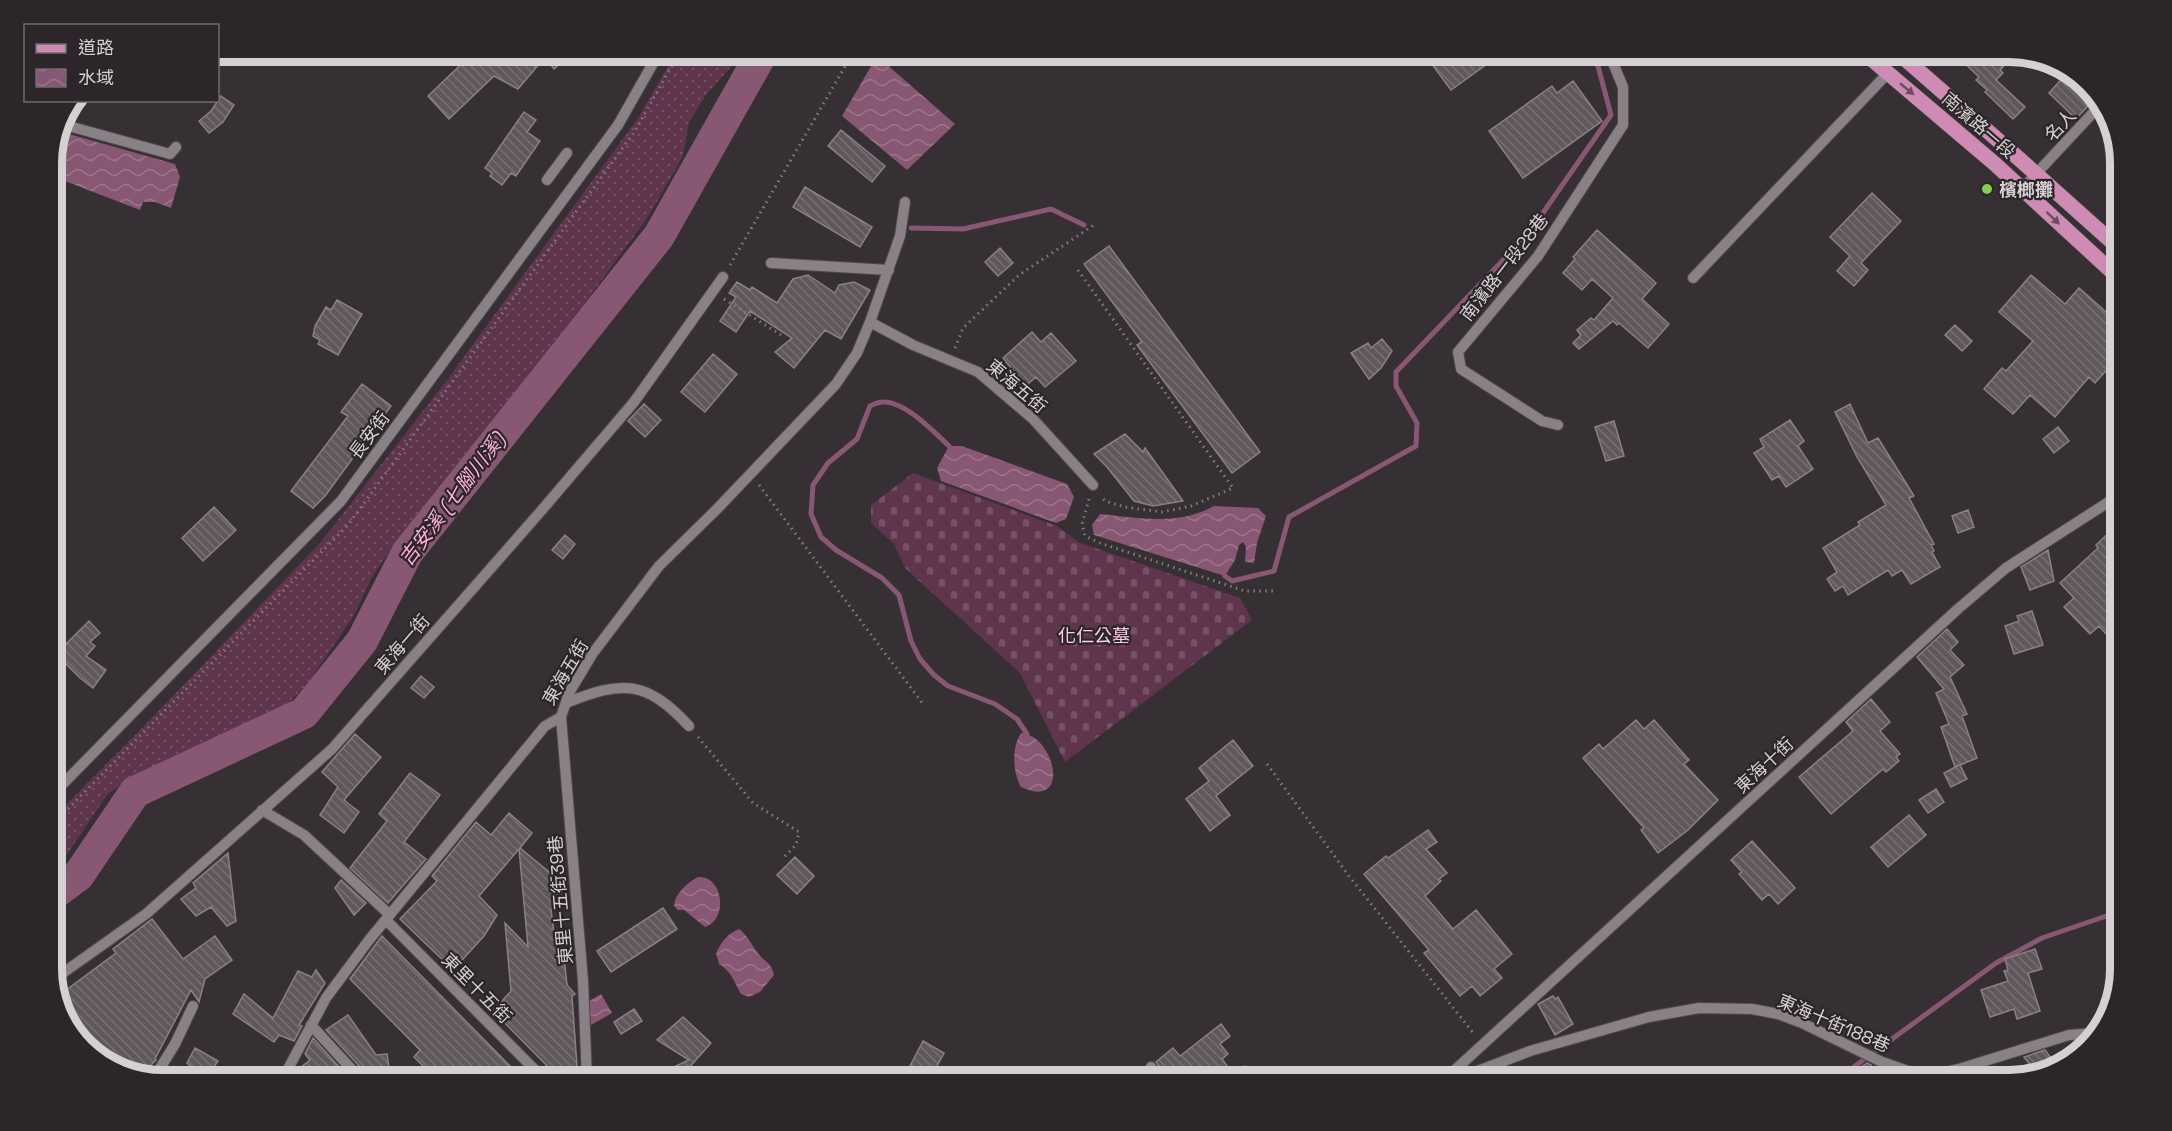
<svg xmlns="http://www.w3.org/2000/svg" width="2172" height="1131" font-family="'Space Grotesk','Noto Sans TC',sans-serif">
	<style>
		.grass { fill: url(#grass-dots) }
		.cemetery { fill: url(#cemetery-stones) }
		.water { fill: url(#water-waves) }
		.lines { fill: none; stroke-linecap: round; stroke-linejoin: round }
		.stream { stroke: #885773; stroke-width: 5 }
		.river { stroke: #885773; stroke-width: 32 }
		.building { fill: url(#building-back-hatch); stroke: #898185; stroke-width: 1.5 }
		.minor-casing { stroke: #514b4e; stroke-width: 12 }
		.major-casing { stroke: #514b4e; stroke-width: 16 }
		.path { stroke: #827c7f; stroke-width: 3; stroke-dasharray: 1.5 4.5; stroke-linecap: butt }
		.minor { stroke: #8a8186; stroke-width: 10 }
		.major { stroke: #ce8bb3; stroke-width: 15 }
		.oneway { fill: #6d4e60 }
		.poi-dot { fill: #84d04e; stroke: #2c2529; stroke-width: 2 }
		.labels { text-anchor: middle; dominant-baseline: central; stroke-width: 4.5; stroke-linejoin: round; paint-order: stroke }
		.street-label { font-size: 18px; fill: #d5d0d2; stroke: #2c2529 }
		.poi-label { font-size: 18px; font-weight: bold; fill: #d5d0d2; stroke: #2c2529; text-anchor: start }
		.park-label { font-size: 18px; fill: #fbcbe5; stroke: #2c2529 }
		.water-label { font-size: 20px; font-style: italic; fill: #feb1dd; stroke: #2c2529 }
		.rim { fill: none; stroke: #d5d0d2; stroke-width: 8 }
	</style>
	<defs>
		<pattern id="grass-dots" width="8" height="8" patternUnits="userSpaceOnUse" patternTransform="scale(1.5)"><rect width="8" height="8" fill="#5f344d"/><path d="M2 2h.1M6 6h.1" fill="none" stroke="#755066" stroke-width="1.8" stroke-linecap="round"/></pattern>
		<pattern id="cemetery-stones" width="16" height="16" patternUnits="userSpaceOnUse" patternTransform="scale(1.5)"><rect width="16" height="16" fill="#5f344d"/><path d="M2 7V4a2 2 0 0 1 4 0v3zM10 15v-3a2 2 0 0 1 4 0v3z" fill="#755066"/></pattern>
		<pattern id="water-waves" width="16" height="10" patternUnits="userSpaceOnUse" patternTransform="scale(1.5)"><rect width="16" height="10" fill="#885773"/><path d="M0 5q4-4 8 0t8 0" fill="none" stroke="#9d768c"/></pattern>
		<pattern id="building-back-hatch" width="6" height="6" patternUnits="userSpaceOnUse" patternTransform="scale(1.5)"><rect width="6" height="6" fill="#5f575b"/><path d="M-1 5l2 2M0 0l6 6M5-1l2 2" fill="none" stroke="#756e72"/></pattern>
	</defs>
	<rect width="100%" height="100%" fill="#362f33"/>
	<path class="grass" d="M677,51H741L736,61L706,95L689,122L683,156L648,217L584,304L392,547L371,579L353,617L308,683L284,707L132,776L107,795L68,853L51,872V820L150,720L320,543L447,380L638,118Z"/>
	<path class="cemetery" d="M913,473L1057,526L1078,542L1240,598L1252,620L1065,762L1020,673L905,568L894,544L871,523V505Z"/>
	<path class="water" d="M877,56L955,124L907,170L842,116Z
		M62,132L175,164L180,177L171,208L155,202H143L140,210L57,178L51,179V155Z
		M949,446H962L1067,484L1074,497L1066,519L1056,523L941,481L937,468Z
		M1214,506L1258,508L1266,516L1257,543L1254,563L1245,562L1246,547L1243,542L1239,545L1235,560L1225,576L1094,535L1092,525L1100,514C1141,518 1177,526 1214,506Z
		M1021,733C1055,735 1072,811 1021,787C1013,773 1011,748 1021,733Z
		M698,877C723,875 729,919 705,927L684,910H678L674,906C675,893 687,883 698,877Z
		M739,929C748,936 750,942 757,952C764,962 771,961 774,975L760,992L749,997L741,994C734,982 732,972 719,964L716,953C722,941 727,934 739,929Z
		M601,994L612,1013L591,1025L589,1001Z"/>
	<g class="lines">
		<path class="stream" d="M911,228L963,229L1051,209L1084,225
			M949,446C934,432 905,401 883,402C879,402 874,404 870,406L857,439L828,463L813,485L811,514L821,537L836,550L882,578L899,595L911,641L920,659L934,675L948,686L995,704L1017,719L1027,734
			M1225,576L1232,581L1274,571L1289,517L1416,446L1417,423L1396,386V372L1529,233L1611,115L1594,51
			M1836,1080L1996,963L2042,938L2121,911"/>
		<path class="river" d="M51,896L78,876L135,792L304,713L362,641L407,553L659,236L763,51"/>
	</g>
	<path class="building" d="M475,51H576L554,69L545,57L518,89L494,76L449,119L428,96Z
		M1438,51H1505L1451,90L1428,59Z
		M1952,51H2004L2011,58L2000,70L2003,73L1996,80L2025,107L2013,119L1985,92L1987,90L1976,80L1979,77Z
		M2069,71L2097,96L2076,119L2049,93Z
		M1573,81L1602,121L1523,178L1489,131L1552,86L1557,93Z
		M221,96L234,105L223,122L209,133L199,121L211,111Z
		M524,112L536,120L527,132L540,141L516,176L511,173L502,185L490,176L492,173L485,168Z
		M841,130L885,166L872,182L828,146Z
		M805,187L872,227L860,247L793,207Z
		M1872,193L1901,221L1861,263L1868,270L1854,286L1837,271L1850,256L1830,237Z
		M1597,230L1656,283L1642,299L1669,324L1648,348L1619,323L1617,325L1613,321L1579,349L1573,343L1581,335L1577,330L1591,318L1594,320L1613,298L1592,279L1582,290L1563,273L1575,259L1573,257Z
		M1109,246L1260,452L1232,473L1137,345L1142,342L1084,264Z
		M1000,248L1013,263L998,276L985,262Z
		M808,275L835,293L839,285L854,282L870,290L841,339L825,330L794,368L775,352L792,338L750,311L736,332L720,321L736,297L729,293L737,282L750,290L752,287L777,303L793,279Z
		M2031,275L2065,304L2079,288L2121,325V354L2095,383L2089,377L2055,417L2030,395L2013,414L1984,389L2002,368L2006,371L2033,341L1999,312Z
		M337,300L362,314L338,355L318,344L320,340L313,336L315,326L326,307L331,310Z
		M1955,325L1972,341L1962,351L1945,335Z
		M1032,332L1041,342L1051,333L1076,361L1045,387L1036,377L1022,389L1007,372L1011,368L1003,358Z
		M1382,339L1392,351L1381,368L1369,379L1351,353L1368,343L1371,348Z
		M713,354L737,374L705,412L681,392Z
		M362,384L391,406L325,496L313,508L291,491L348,416L341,412Z
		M644,404L661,420L645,437L628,421Z
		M1850,404L1868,443L1878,438L1914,496L1909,498L1934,544L1931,545L1934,551L1932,552L1940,567L1911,584L1902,570L1892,576L1888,570L1848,595L1843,586L1835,591L1827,579L1837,572L1823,548L1860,525L1858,522L1886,505L1857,457L1835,412Z
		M1790,420L1804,441L1798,446L1813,469L1786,487L1779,476L1772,480L1754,453L1764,447L1760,439Z
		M1614,421L1624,456L1606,461L1595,427Z
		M2058,427L2069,441L2054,453L2043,439Z
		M1125,434L1143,452L1145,448L1183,501L1153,506L1134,501L1107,467L1094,454Z
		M214,507L236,530L203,561L182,538Z
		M1968,510L1974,527L1958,533L1952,516Z
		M2121,521V622L2107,635L2099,626L2090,634L2064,607L2074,598L2060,583L2098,548L2096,545Z
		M565,535L575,544L563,559L552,550Z
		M2048,550L2054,581L2030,590L2021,567Z
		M2032,611L2043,645L2014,654L2005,626L2019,621L2017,616Z
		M89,621L100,633L90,642L95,646L86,656L106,670L93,688L80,678L56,654Z
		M1947,629L1958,642L1950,650L1964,665L1950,677L1967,714L1962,716L1977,758L1960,765L1967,779L1951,787L1944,773L1959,765L1955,767L1941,727L1949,724L1936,693L1944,689L1917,657Z
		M421,676L434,687L424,698L411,688Z
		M1871,699L1890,722L1880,731L1900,754L1896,757L1899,761L1886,772L1883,769L1831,814L1799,777L1853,731L1846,722Z
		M1636,720L1644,729L1654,720L1689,760L1684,764L1718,800L1688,830L1658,853L1641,830L1644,828L1583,758L1599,744L1603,749Z
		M355,734L381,757L344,800L359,812L344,833L320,815L338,787L322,772Z
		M1233,740L1253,766L1216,796L1230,815L1210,831L1186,799L1209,781L1199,768Z
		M410,773L440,795L404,842L426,859L388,903L350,868L387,821L379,814Z
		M1936,789L1944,802L1928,813L1919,800Z
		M509,813L532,833L520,848L566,886L551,910L557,957L564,956L567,985L575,994L572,996L577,1066L563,1080H561L493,1011L511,991L505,923L528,947L519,849L479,896L497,915L484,936L453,970L400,919L437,881L432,876L476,822L491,835Z
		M1909,815L1926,835L1888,867L1871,847Z
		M1428,830L1437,842L1426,849L1447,873L1439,879L1441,881L1425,896L1453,929L1476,910L1512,954L1494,969L1502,978L1480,996L1472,986L1460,996L1424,953L1429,950L1364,874L1386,856L1388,858Z
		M1752,841L1795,888L1778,904L1769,894L1762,900L1739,874L1742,872L1731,860Z
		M228,853L236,921L227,926L211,907L196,916L181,899L196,888L193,883Z
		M795,857L814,876L797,894L777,875Z
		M341,880L366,903L354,915L335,888Z
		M663,908L677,929L611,972L597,951Z
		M152,919L183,959L215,936L232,960L205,979L199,1002L191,990L155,1059L156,1060L141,1075L113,1068L70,1030L58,996L116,953L113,949Z
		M382,936L509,1065L523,1080H437L414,1057L420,1050L350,979Z
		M2035,949L2042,969L2028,973L2040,1011L2017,1019L2014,1009L1990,1017L1981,990L2008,981L2004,971L2008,970L2005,959Z
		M316,970L325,983L299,1025L302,1026L294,1041L279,1035L274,1042L233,1014L244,994L273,1018L298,971L312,977Z
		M1553,996L1555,999L1558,997L1573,1024L1555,1035L1538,1004Z
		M634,1009L642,1021L621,1034L614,1022Z
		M348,1015L376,1055L387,1054L391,1080H364L361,1068L326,1030Z
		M683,1017L711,1043L678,1080H646L689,1060L657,1040Z
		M1221,1024L1230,1036L1220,1044L1228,1054L1222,1059L1237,1080H1169L1156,1062L1173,1048L1180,1056Z
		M313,1038L348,1077L349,1080H304L296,1071L310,1060L305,1054Z
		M923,1041L944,1053L930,1079L909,1068Z
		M195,1048L218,1061L205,1080L187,1063Z
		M2045,1050L2057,1066L2036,1072L2024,1057Z
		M1867,1063L1871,1065L1881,1080H1841Z"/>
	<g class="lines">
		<g class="minor-casing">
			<path id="minor" d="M65,125L170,154L176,147
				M547,180L567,153
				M2022,189L2103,102
				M771,263L889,270
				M1693,278L1888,73
				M870,322L913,345L978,372L1033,419L1093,485
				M1558,425L1542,421L1461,369L1458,352L1538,256L1623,125V87L1608,51
				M566,703C623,680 646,680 689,726
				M561,717L583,981L587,1080
				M51,796L341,501L618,125L660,51
				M262,810L304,835L390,915
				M386,920L545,1080
				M53,980L146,914L332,749L541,511L634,402L723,277
				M311,1025L355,1073L357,1080
				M1151,1067L1161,1080
				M1245,1071L1251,1080
				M154,1078L175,1044L193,1006
				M282,1080L326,998L369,940L545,726L561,717L569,693L593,653L659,566L717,509L836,384L857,353L870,322L900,236L905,202
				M1004,1080L1007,1074
				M1444,1080L1959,608L2006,568L2121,494
				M1454,1080L1530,1051L1649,1017L1699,1008L1752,1009L1778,1014L1802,1023L1882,1062L1908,1071L1931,1075L1959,1069L2069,1035L2096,1033"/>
		</g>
		<g class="major-casing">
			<path id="major" d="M1862,51L1995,164L2121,280
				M1896,51L2007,148L2121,250"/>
		</g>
		<path class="path" d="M730,265L854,51
			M1078,270L1233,488L1191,506L1162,512L1125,507L1105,501L1101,496
			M724,299L781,335
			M955,348L963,328L1019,275L1094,225
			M759,485L923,704
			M1089,499L1082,524L1085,536L1100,543L1245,591H1275
			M698,737L753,803L799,832L796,845L784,857
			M1267,764L1349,876L1474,1034
			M51,826L348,525L635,131L680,51"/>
		<use href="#minor" class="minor"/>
		<use href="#major" class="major"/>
	</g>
	<defs><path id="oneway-solid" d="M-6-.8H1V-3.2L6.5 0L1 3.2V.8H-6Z" transform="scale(1.5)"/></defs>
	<g class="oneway">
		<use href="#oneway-solid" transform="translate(1907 89) rotate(40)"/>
		<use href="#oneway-solid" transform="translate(2053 218) rotate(43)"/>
	</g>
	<circle class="poi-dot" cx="1987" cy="189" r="6"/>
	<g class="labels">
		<g class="street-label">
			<text transform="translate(1979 125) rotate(41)">南濱路一段</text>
			<text transform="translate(2060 125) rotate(-47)">名人</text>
			<text transform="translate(1504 267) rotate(-52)">南濱路一段28巷</text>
			<text transform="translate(1017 386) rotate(40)">東海五街</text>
			<text transform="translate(369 435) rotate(-53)">長安街</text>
			<text transform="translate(402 644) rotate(-49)">東海一街</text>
			<text transform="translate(565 672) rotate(-60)">東海五街</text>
			<text transform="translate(1764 765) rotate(-43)">東海十街</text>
			<text transform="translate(560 900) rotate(-95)">東里十五街39巷</text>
			<text transform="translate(477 988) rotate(45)">東里十五街</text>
			<text transform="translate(1834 1023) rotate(23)">東海十街188巷</text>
		</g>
		<g class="poi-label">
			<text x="1999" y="189">檳榔攤</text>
		</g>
		<g class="park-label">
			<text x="1094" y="635">化仁公墓</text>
		</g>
		<g class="water-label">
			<text transform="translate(452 499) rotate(-53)">吉安溪 (七腳川溪)</text>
		</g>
	</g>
	<path d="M0 0H2172V1131H0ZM163 62H2009A101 101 0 0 1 2110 163V969A101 101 0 0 1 2009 1070H163A101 101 0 0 1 62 969V163A101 101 0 0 1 163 62Z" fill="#2c2529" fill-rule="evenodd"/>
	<path class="rim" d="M163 62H2009A101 101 0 0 1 2110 163V969A101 101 0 0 1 2009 1070H163A101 101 0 0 1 62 969V163A101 101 0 0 1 163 62Z"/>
	<rect x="24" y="24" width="195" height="78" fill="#2c2529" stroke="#70696d" stroke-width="1.5"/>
	<rect x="36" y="44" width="30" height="9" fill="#ce8bb3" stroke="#70696d" stroke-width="1.5"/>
	<text x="78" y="54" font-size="18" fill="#d5d0d2">道路</text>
	<rect x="36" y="69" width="30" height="18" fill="url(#water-waves)" stroke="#70696d" stroke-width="1.5"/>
	<text x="78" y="84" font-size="18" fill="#d5d0d2">水域</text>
</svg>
